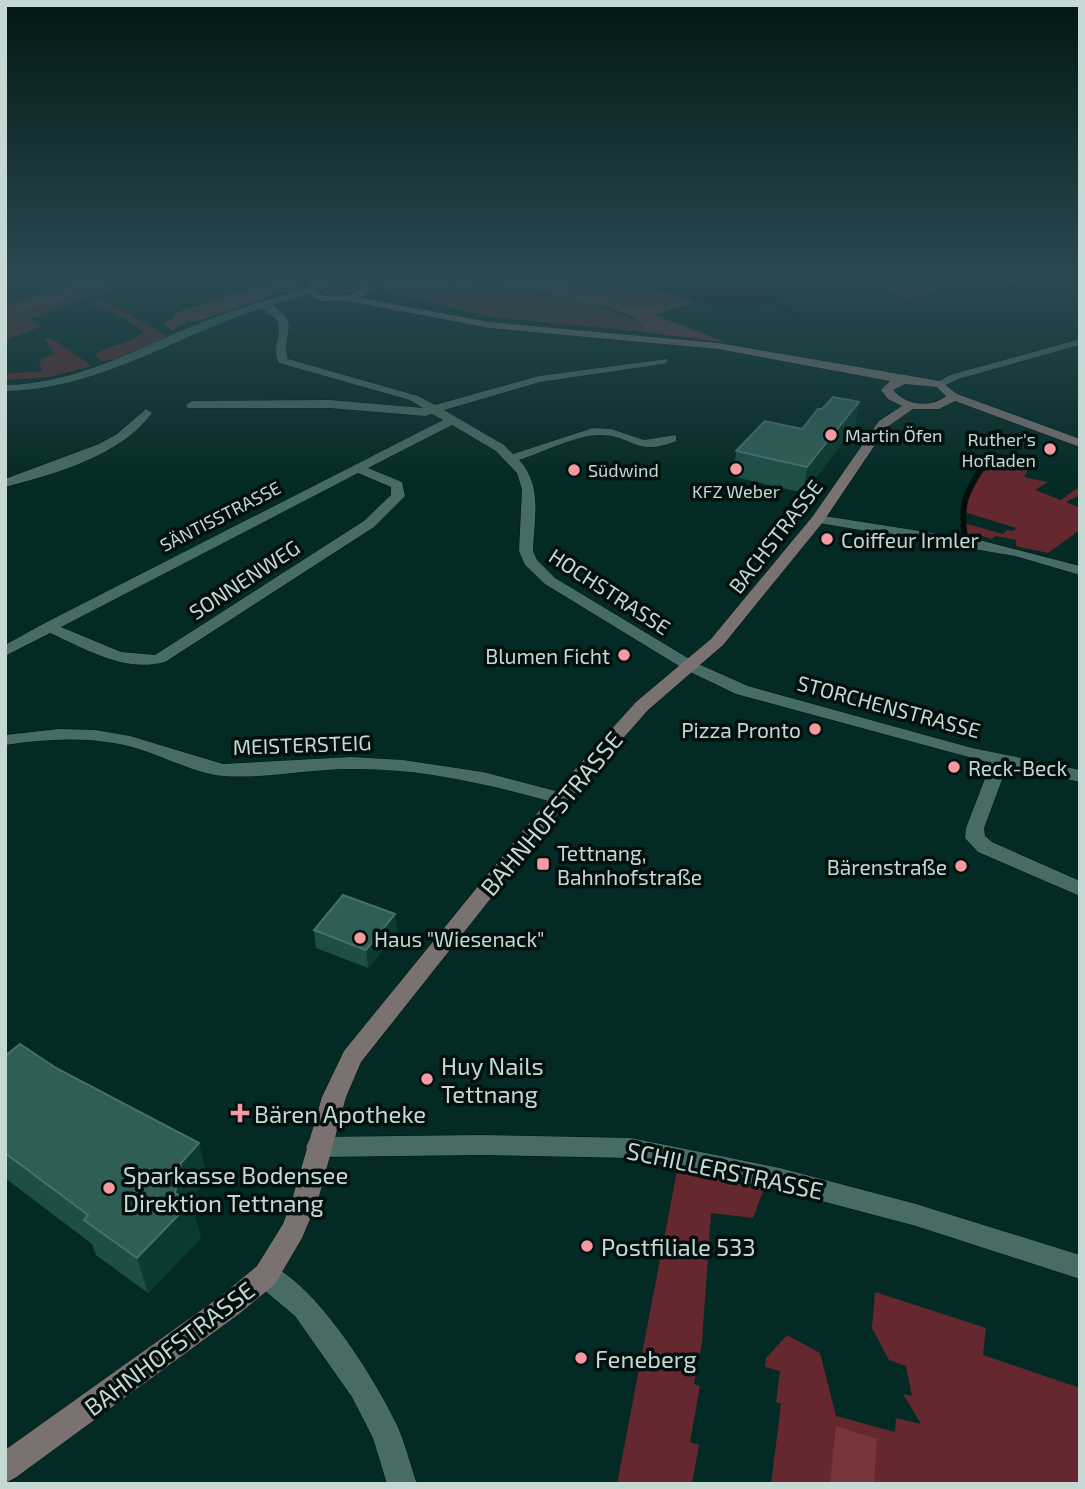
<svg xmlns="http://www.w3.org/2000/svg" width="1085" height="1489" font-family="'Exo 2',sans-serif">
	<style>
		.green { fill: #64282e }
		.forest { fill: #77363c }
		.water { fill: #030e0c }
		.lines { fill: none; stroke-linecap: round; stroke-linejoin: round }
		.stream-far1 { stroke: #030e0c; stroke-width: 5 }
		.stream { stroke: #030e0c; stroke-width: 6 }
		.street-casing { stroke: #00120e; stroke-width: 1 }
		.secondary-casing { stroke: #00120e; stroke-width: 1 }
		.street { fill: #476c65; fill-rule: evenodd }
		.secondary { fill: #7a7270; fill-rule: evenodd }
		.wall { fill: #1d4f48 }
		.shaded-wall { fill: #0b3a33 }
		.building { fill: #2f5e57; stroke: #46716a; stroke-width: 2 }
		.poi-dot { fill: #f49aa0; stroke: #03100e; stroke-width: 2.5 }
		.labels { text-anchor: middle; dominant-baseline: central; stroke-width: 7; stroke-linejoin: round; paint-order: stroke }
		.far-poi-label { font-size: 18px; fill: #c5d8d4; stroke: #03100e; text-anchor: start }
		.far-street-label { font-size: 18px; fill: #c5d8d4; stroke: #03100e }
		.street-label { font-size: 21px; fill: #c5d8d4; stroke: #03100e }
		.poi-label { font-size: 21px; fill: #c5d8d4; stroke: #03100e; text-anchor: start }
		.near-street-label { font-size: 24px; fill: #c5d8d4; stroke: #03100e }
		.near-poi-label { font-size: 24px; fill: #c5d8d4; stroke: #03100e; text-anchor: start }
	</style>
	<rect width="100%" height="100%" fill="#042a25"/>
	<path class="green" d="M90,278H143L31,319L41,327L5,340V305Z
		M575,278H644L643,281L695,302L631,308L565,290Z
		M858,278H929L953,286L906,299Z
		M338,281L355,284L359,290L332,296L316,290L320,285Z
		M378,283L432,290L470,285L580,300L637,320L646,332L490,317L389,293Z
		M101,298L167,336L122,358L103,361L94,355C112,343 127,346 143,332L125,318L87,302Z
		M51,338L92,366L48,377L5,380V374L43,371L39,363L41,359L55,354L44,339Z
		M995,463L1028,470L1024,477L1048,482L1035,490L1061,500L1080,486V495L1066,502L1080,508V530L1048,553L1016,546V540L996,536L991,539L977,534L965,540L964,523L1003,534L1007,530L1013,531L1016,528L961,511C968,490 976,476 995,463Z
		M677,1171L764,1189L753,1218L711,1213L702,1342L694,1384L700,1386L690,1442L699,1445L692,1484H617Z
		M875,1292L986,1328L983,1355L1080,1388V1484H771L781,1404L776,1402L780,1371L765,1367L766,1358L787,1335L820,1353L836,1416L895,1432L896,1418L921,1424L903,1394L912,1396L906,1366L889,1360L872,1328Z"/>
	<path class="forest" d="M78,278H123L101,287L77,290L68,298L18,311L5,309L72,289L73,281Z
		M268,278H310L298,287L194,322L189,321L172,330L163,323L173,319L175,313L271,281Z
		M575,278L565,290L631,308L695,302L655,315L727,343L646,332C643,328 640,322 636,319C611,302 500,283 469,285C433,287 415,292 378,283L377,278Z
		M836,1426L877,1439L874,1484H830Z"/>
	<path class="water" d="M644,278H857L862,281L856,284L838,280L774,300L775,303L729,312L652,288Z"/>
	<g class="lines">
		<path class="stream-far1" d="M767,299L798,316"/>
		<path class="stream" d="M965,539C960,502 965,495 984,464"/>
		<g class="street-casing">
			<path id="street" d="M1010,278H1023L1013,284L1008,281Z
				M308,288L312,289V293L272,305C303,324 280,335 288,359L418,396L435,405L539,376L667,359V363L663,364L540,382L444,410L504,445L513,454L593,428L611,429L644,440L676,435V441C635,458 631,433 597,435C571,437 544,452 519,460C543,485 534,519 533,551L537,560L555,578L696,663L748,686L972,748L1080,770V782L1007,766L984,828L985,836L992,842L1080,881V896L978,852L965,838L966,828L991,763L736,694L684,669L545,584L525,565L519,551L522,489L517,473L496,451L452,425L368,468L402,482L405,496L374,527L165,662C124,673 86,649 50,633L5,656V645L43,624L443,420L432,414L425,416L330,408H188L186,405L192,401L330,400L423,408L410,400L279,363C271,349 282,336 278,321L262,308C176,336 98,390 5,391V385C75,384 131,351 195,325C231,310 270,298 308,288ZM358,473L391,487V495L364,521L155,655L121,652L61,627Z
				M1080,339V345L958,379L944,386L934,384L950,375Z
				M146,409L152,413C120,456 55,474 5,487V479L99,444L117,434Z
				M818,515L983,541L1080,566V575L1015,556L813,522L811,519Z
				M59,729L95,730L130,736L223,764L351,757L403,760L483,772L567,794L569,798L560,804C491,785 423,768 351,769C308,769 266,779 223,776C195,773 169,759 142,750C98,736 51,738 5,745V735Z
				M481,1135L631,1138L780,1168L916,1204L1080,1255V1279L916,1226L780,1190L631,1158L481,1155L318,1157L309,1154L306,1147L309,1140L318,1137Z
				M266,1263C314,1281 374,1377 396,1423C405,1442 410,1464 417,1484H387L373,1438L352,1397L295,1316L257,1284L253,1275L257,1266Z"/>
		</g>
		<g class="secondary-casing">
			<path id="secondary" d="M321,278L363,279L373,288L360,298L490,322L718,343L940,381L957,394L1080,439V447L955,401L939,409H913L887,427L823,522L723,645L648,710L567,802L361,1062L346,1097L318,1200L302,1238L275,1284L239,1314L15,1478L5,1483V1450L221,1296L257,1266L283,1224L292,1200L322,1097L344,1051L553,794L636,702L711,639L813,516L879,421L902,406L888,399L881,390L890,381L718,349L490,328L347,301H321L303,291L314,280ZM342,281L357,283L362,288C348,298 329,300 314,291L320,284ZM905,384L937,387L946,396C931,409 905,405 893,390Z"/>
		</g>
		<use href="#street" class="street"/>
		<use href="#secondary" class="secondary"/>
	</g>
	<path class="wall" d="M859,402L855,426L804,493L734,477L736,451L802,429L822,409Z
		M395,914L397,933L368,968L316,948L314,930Z
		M5,1056L208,1178L191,1198L190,1202H191L201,1238L148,1293L96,1255L92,1244L5,1178Z"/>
	<path class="shaded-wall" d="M859,402L855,426L804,493L807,467Z
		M395,914L397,933L368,968L366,950Z
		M199,1143L208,1178L191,1198L189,1205L191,1202L201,1238L148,1293L137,1258L175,1193L181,1163Z"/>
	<path class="building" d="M833,397L859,402L807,467L736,451L765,421L802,429L818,409H822Z
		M343,895L395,914L366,950L314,930Z
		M20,1044L56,1068L199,1143L181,1163L175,1193L191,1202L137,1258L84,1220L88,1215L5,1153V1056Z"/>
	<linearGradient id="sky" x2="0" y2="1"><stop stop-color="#021714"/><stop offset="0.57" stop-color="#294a51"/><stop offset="1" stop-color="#294a51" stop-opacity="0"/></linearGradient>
	<rect width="1085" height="487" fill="url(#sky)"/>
	<g class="poi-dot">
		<circle cx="831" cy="435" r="7"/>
		<circle cx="1050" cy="449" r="7"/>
		<circle cx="736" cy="469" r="7"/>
		<circle cx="574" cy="470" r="7"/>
		<circle cx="827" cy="539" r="7"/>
		<circle cx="624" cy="655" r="7"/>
		<circle cx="815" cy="729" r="7"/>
		<circle cx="954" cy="767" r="7"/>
		<rect x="536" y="857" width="14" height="14" rx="3.5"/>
		<circle cx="961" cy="866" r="7"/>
		<circle cx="360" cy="938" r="7"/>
		<circle cx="427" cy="1079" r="7"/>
		<path d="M236.5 1102.5h7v7h7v7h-7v7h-7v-7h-7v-7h7z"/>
		<circle cx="109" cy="1188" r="7"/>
		<circle cx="587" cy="1246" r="7"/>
		<circle cx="581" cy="1358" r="7"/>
	</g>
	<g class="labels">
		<g class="far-poi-label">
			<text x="845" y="435">Martin Öfen</text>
			<text x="1036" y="439" text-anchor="end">Ruther's<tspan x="1036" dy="21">Hofladen</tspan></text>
			<text x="588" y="470">Südwind</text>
			<text x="736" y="491" text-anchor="middle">KFZ Weber</text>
		</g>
		<g class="far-street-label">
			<text transform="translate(220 516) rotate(-27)">SÄNTISSTRASSE</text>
		</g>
		<g class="street-label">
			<text transform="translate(775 536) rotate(-52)">BACHSTRASSE</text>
			<text transform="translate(244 579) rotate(-33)">SONNENWEG</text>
			<text transform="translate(610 591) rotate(33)">HOCHSTRASSE</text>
			<text transform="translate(889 706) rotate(15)">STORCHENSTRASSE</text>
			<text transform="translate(302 744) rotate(-2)">MEISTERSTEIG</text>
		</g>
		<g class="poi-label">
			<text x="841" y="539">Coiffeur Irmler</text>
			<text x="610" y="655" text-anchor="end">Blumen Ficht</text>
			<text x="801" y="729" text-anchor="end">Pizza Pronto</text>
			<text x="968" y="767">Reck-Beck</text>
			<text x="557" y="852">Tettnang,<tspan x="557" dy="24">Bahnhofstraße</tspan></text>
			<text x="947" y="866" text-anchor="end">Bärenstraße</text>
			<text x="374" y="938">Haus "Wiesenack"</text>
		</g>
		<g class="near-street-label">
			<text transform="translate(551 813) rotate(-50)">BAHNHOFSTRASSE</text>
			<text transform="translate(725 1170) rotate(12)">SCHILLERSTRASSE</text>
			<text transform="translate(169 1348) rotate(-37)">BAHNHOFSTRASSE</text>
		</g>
		<g class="near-poi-label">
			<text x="441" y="1065">Huy Nails<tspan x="441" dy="28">Tettnang</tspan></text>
			<text x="254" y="1113">Bären Apotheke</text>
			<text x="123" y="1174">Sparkasse Bodensee<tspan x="123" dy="28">Direktion Tettnang</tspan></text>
			<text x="601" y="1246">Postfiliale 533</text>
			<text x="595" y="1358">Feneberg</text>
		</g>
	</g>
	<rect width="1085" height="1489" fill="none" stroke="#c5d8d4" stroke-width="14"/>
</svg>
